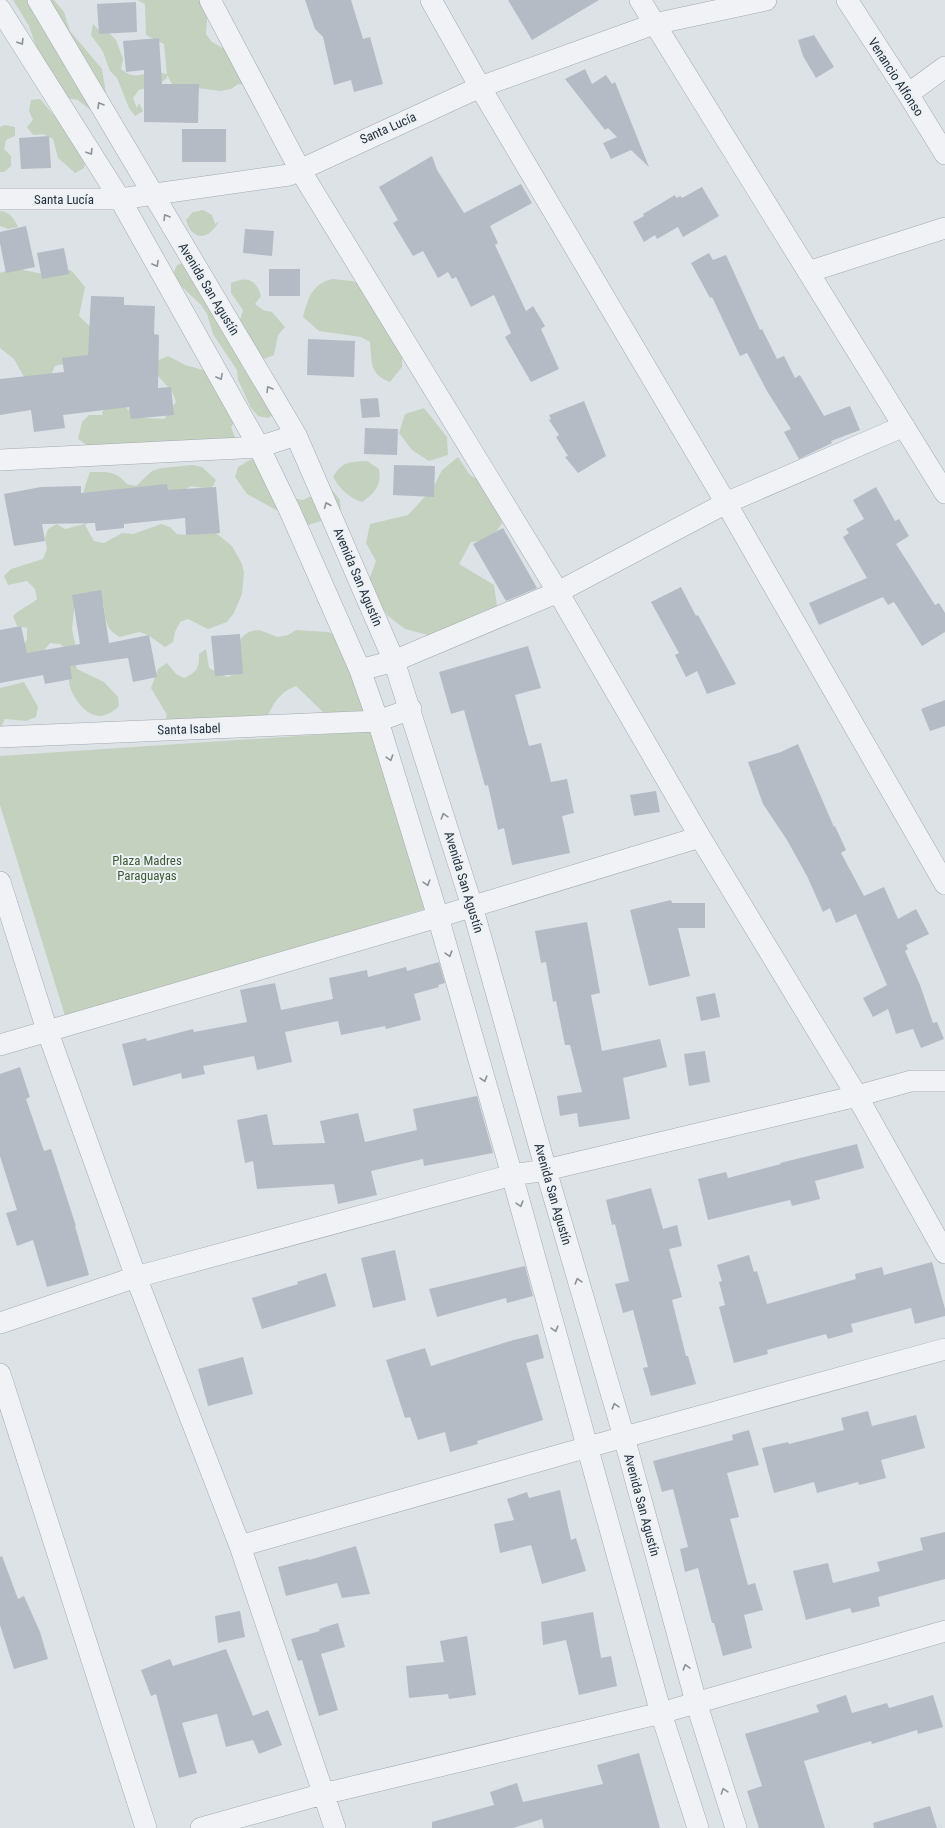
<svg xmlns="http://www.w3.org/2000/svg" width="945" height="1828" font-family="'Roboto Condensed',sans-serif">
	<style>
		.green { fill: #c4d1be }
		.building { fill: #b4bbc4 }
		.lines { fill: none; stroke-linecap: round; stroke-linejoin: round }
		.street-casing { stroke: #a2a9b1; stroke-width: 22 }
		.street { stroke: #f0f2f5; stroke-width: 21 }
		.oneway { stroke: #8b929a }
		.labels { text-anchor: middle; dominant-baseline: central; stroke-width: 4; stroke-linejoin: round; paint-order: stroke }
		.street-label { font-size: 13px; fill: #26313e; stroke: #ecf1f5 }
		.park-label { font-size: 13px; fill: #3e5a34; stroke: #ecf1f5 }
	</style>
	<rect width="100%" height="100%" fill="#dde2e7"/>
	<path class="green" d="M13,0H54L64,12L70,31L102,69L108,106L94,113L78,100L67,98L39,55L29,26Z
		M137,0H206L208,3L206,34L212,42L249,63V85L238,84L231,89L221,91L190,87L181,90L172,84L167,75V78L159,84L139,90L133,98L137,108L139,103L143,111L135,116L129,108L117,78L110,71L103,52L91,35L93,24L100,31L109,33L116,40L123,59L121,69C137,82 142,71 158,72C160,72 164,74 167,74L164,44L146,35L145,4Z
		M40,99L83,149L86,159L84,168L75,173L58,158L53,139L43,134L33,135L27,127L33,120L29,111L31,100Z
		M5,125L15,127V136L6,140L4,149L11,156V166L4,172H0V127Z
		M203,210L212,215L215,224L219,221C210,239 193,243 186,220L193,212Z
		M0,211C10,212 14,218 18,227L8,229L0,226Z
		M186,262L234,327L240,320L243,310L231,293V283C247,276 256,279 261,296L255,304L263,310L272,312L285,327L278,335L274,355L264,359L255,352L277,413L268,418L258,416L251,408L238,380L237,370L213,334L207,314L201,305L178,283L173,274L177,265Z
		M14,268L43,274L62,268L72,271L85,287L79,316L100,336L85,360L55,366L51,375L24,377L14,359L0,348V273Z
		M333,279L352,281L371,288L402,357V367L390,382C369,374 372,362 370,342L361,337L319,331L303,317C308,299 312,283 333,279Z
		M168,356L185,365L203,370L242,411L231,427L235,437L231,446L164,444L154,441L135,449L96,448L87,445L78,439L82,422L89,415H103L102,413L107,404L128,399L127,409L144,418L164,419L176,402C172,386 161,383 153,368L159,360Z
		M424,408L447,437L448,455L429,461L412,450L399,433L405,414Z
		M255,457L293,498L303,500L322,491H333L340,500L341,510L334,517L305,526L247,494L235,477L238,467Z
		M458,457L470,475L487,485L497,503L502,523L491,540L471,542L459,564L494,585L497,606L484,622L444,639L405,629L388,616L380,604L369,580L376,561L366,543L370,524L408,515L433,488L442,470Z
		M367,461L379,469C382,485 374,494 362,502C349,498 340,489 333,477C342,461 350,462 367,461Z
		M192,465L202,467L216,480L211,489L191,486L182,492L93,519L85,525L94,541L104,543L122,533L133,534L161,524L170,527L177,534L187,535L195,531L216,533L232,546L242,564L244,573L242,594L234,613L227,622L208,629L188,619L180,622L175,632L173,642L165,647L148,635L139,632L120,637C114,634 109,630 107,623C101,607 110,598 87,596L74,610L72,629L76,648L74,659L77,669L104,682L118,697L119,706C114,711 108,715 100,716C85,716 70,695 69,681C68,670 72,662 68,650L60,644L50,643L38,658L29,657L23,648L27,639V628L17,626L13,616C21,608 29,606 37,599L35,589L27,581L8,585L4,576L11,569L43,559L47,549L45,538L48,529L57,524L65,529L84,524C78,504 83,492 90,472C107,472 115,470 127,484L136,486L152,471L162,468Z
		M259,630L278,637L288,635L296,630L328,632L337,635L374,716L326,715L296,686C274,694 269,713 261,733L163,725L167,715L151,688L158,669L167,663L176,674L184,678C197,672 199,669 199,654L206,649L209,668L227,677L236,674C237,654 233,632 259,630Z
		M24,682L38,707L36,717L26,721L5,719L0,729V688Z
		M371,731L434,906L66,1019L0,805V756Z"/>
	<path class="building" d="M305,0H351L363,39L370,37L383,84L354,92L351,80L334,85L323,37L315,29Z
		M508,0H599L532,40Z
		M136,2L137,32L99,34L97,4Z
		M814,35L834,67L816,78L803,56L798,40Z
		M159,38L162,84H199L198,123L144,122V70L126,72L123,41Z
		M585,69L592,84L606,75L612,84L615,82L649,167L631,150L611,159L603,143L617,137L608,128L605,130L565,79Z
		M182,129H226V162H182Z
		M49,136L51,168L21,169L19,138Z
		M432,156L437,170L464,213L521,184L532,203L490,226L498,243L495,245L526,311L533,306L545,326L541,329L559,369L531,382L505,337L511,333L494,295L471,307L456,277L452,279L448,272L438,278L423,251L413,256L393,223L398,220L379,187Z
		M702,187L719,216L683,237L678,227L657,239L655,235L644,242L633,222L644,216L643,214L675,195L676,198L681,196L682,198Z
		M26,226L35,267L6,273L0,243V232Z
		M245,229L274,231L272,256L243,253Z
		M64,248L69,274L42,279L37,253Z
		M709,253L713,260L726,255L760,330L762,329L777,359L784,356L795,378L800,375L824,416L850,406L860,430L831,441L832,443L799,459L784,432L791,429L767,391L747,353L740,356L712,297L710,298L691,263Z
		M269,269H300V296H269Z
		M91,296L124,297V305L155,306L154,334L159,335L158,388L171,387L174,415L131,419L129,407L63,415L65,428L34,432L31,410L0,415V379L64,372L62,358L88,355Z
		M308,339L355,341L354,377L307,375Z
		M378,398L380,417L362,418L360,399Z
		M584,401L606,456L578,473L565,457L568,456L556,437L559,435L549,420L551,419L549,415Z
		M365,428L398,429L397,455L364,454Z
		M394,465L435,466L434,497L393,495Z
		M167,484L168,490L216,487L220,533L186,535L185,518L124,524V528L96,531L95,523L42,524L45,541L14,546L4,494L41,487L81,486V493Z
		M876,487L895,521L899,519L909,536L896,544L935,605L939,603L945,613V632L922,646L894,602L888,605L883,597L819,625L809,603L867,578L843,537L849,533L846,529L864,519L853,500Z
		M503,528L537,588L506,601L473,544Z
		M681,587L696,616L698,615L736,684L707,694L697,671L686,677L675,655L679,653L651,602Z
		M101,590L109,643L149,635L157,677L133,682L128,658L70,666L72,679L45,684L43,675L0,683V630L21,626L27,653L80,644L72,595Z
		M240,634L243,674L215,676L211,636Z
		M528,646L541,688L515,695L529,746L541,743L551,782L567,779L574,813L562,816L570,853L512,865L504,828L498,830L488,785L485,786L464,710L451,714L439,672Z
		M945,700V726L930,731L921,709Z
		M798,744L834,827L835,826L846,850L841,853L864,896L884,887L898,919L916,909L929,934L906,945L908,949L905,951L920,985L933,1023L937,1022L944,1039L921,1048L913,1029L896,1034L888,1009L873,1017L863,998L887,985L856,914L836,923L830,908L823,912L807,876L787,840L763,804L748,762L781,752Z
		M656,791L660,812L634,816L630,795Z
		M671,900L672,903H705V928H678L690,976L649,986L630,910Z
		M587,922L600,993L591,995L602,1051L660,1039L667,1067L623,1078L630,1119L579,1127L577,1113L560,1116L557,1096L582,1092L570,1045H565L556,1001L553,1002L546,962L541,963L535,931Z
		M439,962L445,983L438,985L439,987L414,994L421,1020L386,1029L385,1026L341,1035L338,1021L285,1032L292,1062L257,1070L254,1056L203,1066L205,1074L182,1079L181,1073L133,1086L122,1044L146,1038L147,1041L193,1029L194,1032L247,1022L240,990L275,983L281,1010L333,999L329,978L367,970L368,977L406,967L407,971Z
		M715,993L720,1017L701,1021L696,997Z
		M705,1051L710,1082L689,1086L684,1054Z
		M20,1067L30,1097L26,1099L44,1151L51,1149L76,1226H75L89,1275L47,1287L33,1240L17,1246L6,1213L17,1210L0,1156V1074Z
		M477,1096L493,1153L424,1166L423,1159L371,1171L377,1195L338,1204L334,1184L257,1189L253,1161L245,1163L237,1120L267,1114L273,1145L325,1143L320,1121L358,1113L365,1142L417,1130L413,1109Z
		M857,1144L864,1168L815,1181L820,1199L792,1206L790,1200L708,1220L698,1179L726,1172L728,1178L781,1164L780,1163Z
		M651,1188L663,1229L677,1225L682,1246L669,1249L682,1297L672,1300L686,1356H688L696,1384L651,1396L643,1368L648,1367L633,1310L623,1313L615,1284L629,1281L615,1224L612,1225L606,1200Z
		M395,1250L406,1300L373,1308L361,1258Z
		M749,1255L754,1272L757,1271L767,1304L856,1279L855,1274L882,1267L884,1275L932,1262L945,1309V1316L915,1324L911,1308L851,1324L853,1332L828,1339L826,1334L767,1350L768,1354L734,1363L719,1307L725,1305L719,1282L722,1281L717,1265Z
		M525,1266L533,1296L507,1303L506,1298L437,1317L429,1289Z
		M326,1273L336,1306L262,1329L252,1298L298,1284L297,1282Z
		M538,1334L544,1358L526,1363L543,1420L477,1441L478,1444L450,1452L445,1432L418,1440L410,1417L405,1418L386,1360L425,1348L431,1366L510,1341Z
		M243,1357L253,1394L208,1406L198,1369Z
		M868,1411L872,1426L916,1415L925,1448L881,1460L886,1478L859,1485L858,1482L817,1493L814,1482L774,1493L762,1448L788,1442L789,1444L844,1430L841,1418Z
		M749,1430L759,1465L727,1473L739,1517L730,1519L748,1585L755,1583L763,1610L744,1615L752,1648L723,1656L714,1623H712L698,1568L685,1572L680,1549L688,1547L673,1489L662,1492L653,1461L733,1440L732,1435Z
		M560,1490L571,1540L576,1538L586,1571L542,1584L531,1545L500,1553L494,1524L514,1520L507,1499L527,1492L529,1498Z
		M945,1532V1579L878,1597L880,1606L852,1613L850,1608L806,1620L793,1571L828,1563L833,1583L880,1571L877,1562L923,1550L920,1538Z
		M356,1546L370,1594L342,1598L337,1583L286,1596L278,1567L308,1559L309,1560Z
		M2,1556L18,1599L24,1596L40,1632L48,1659L14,1669L0,1625V1557Z
		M240,1611L245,1637L218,1643L215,1616Z
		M593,1612L601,1658L611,1656L617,1686L579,1695L566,1640L543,1645L541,1622Z
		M338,1623L345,1647L321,1654L338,1710L319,1716L302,1660L298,1661L291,1639L320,1631L319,1629Z
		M467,1636L476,1695L449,1699L448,1694L409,1698L406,1666L444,1662L440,1641Z
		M226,1649L253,1716L268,1710L282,1745L259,1754L253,1740L226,1747L217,1714L182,1723L197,1773L179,1778L156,1694L151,1696L141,1670L170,1659L173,1666Z
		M846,1695L852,1713L887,1703L889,1708L933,1695L943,1727L918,1734L917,1730L872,1744L871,1741L804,1761L825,1828H759L747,1791L762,1786L745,1734L819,1712L816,1705Z
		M639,1753L660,1828H544L542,1819L513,1828H432V1822L494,1805L490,1792L517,1783L523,1802L603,1784L597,1765Z
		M930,1806L937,1828H874L873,1823Z"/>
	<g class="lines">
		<g class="street-casing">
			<path id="street" d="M38,0L296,435L394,661L472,906L546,1170L624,1437L696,1702L736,1828
				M210,0L300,170L558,592L700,837L857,1096L945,1253
				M431,0L480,87L726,503L945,884
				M640,0L945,493
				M847,0L908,94L945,154
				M0,9L120,199L259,447L290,511L360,670L378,721L438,917L512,1175L661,1713L698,1828
				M908,94L945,67
				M0,199H120L289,175L480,87L654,24L766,0
				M808,272L945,228
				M0,460L259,447L296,435
				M360,670L394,661L558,592L726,503L904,426
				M0,737L378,721L411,709
				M0,882L47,1030L136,1277L240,1546L335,1828
				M0,1045L438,917L700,837
				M0,1323L136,1277L512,1175L546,1170L857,1096L911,1081H945
				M0,1374L146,1828
				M240,1546L588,1447L945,1349
				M201,1828L323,1794L661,1713L945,1631"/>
		</g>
		<use href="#street" class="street"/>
	</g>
	<defs><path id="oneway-chevron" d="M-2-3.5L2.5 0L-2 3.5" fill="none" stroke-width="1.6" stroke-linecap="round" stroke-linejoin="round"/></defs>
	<g class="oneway">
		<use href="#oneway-chevron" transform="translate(21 42) rotate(58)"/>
		<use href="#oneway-chevron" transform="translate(100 105) rotate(-120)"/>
		<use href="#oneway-chevron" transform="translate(90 152) rotate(58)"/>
		<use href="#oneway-chevron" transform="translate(166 217) rotate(-121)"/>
		<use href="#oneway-chevron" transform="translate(156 264) rotate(61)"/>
		<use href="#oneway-chevron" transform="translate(220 377) rotate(61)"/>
		<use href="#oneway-chevron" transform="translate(269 389) rotate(-121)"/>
		<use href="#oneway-chevron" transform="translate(327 505) rotate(-113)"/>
		<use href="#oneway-chevron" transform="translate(390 758) rotate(73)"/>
		<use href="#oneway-chevron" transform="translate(444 816) rotate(-107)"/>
		<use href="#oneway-chevron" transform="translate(427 883) rotate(73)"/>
		<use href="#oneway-chevron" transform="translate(449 954) rotate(74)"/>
		<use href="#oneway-chevron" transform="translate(484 1079) rotate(74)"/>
		<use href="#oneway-chevron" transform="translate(520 1204) rotate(74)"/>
		<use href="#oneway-chevron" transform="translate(578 1281) rotate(-106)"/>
		<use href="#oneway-chevron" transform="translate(555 1329) rotate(74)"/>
		<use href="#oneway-chevron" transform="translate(615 1406) rotate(-106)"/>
		<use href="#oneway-chevron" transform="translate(686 1667) rotate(-105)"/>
		<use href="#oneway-chevron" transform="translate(724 1791) rotate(-108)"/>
	</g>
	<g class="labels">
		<g class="street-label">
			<text transform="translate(896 77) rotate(57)">Venancio Alfonso</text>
			<text transform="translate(388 128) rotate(-24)">Santa Lucía</text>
			<text x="64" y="199">Santa Lucía</text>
			<text transform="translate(209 289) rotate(59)">Avenida San Agustín</text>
			<text transform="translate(358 577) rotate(67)">Avenida San Agustín</text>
			<text transform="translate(189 729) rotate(-2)">Santa Isabel</text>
			<text transform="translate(464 882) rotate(73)">Avenida San Agustín</text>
			<text transform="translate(553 1194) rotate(74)">Avenida San Agustín</text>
			<text transform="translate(642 1505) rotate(75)">Avenida San Agustín</text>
		</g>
		<g class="park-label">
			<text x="147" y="860">Plaza Madres<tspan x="147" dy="15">Paraguayas</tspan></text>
		</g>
	</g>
</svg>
